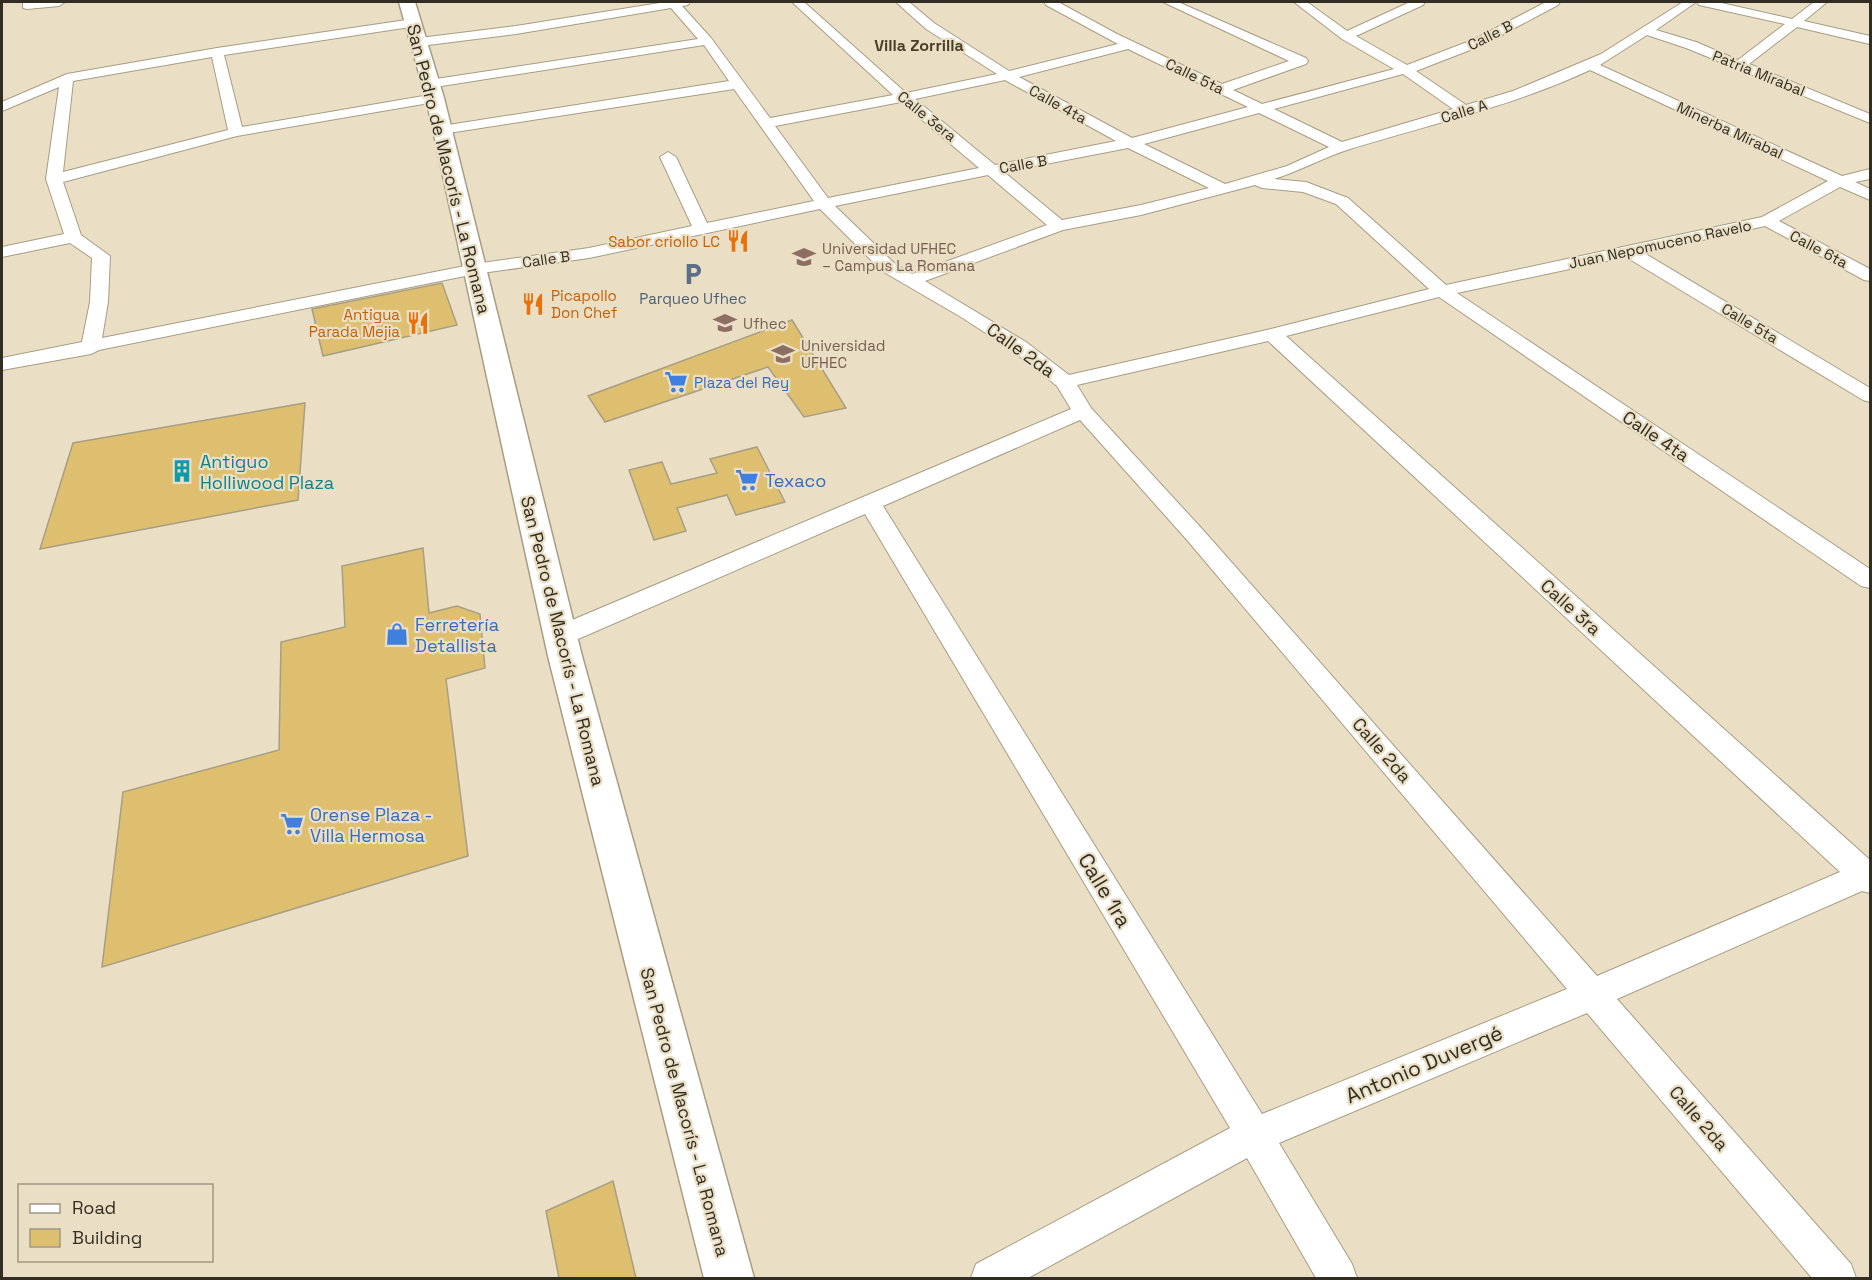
<svg xmlns="http://www.w3.org/2000/svg" width="1872" height="1280" font-family="'Space Grotesk',sans-serif">
	<style>
		.building { fill: #debf6f; stroke: #a89e84; stroke-width: 1.5 }
		.lines { fill: none; stroke-linecap: round; stroke-linejoin: round }
		.street-casing { stroke: #a79d84; stroke-width: 2 }
		.primary-casing { stroke: #a79d84; stroke-width: 3 }
		.street { fill: #fff; fill-rule: evenodd }
		.primary { fill: #fff; fill-rule: evenodd }
		.labels { text-anchor: middle; dominant-baseline: central; stroke-width: 4.5; stroke-linejoin: round; paint-order: stroke }
		.far-street-label { font-size: 15px; fill: #322d23; stroke: #eadfc4 }
		.far-food-label { font-size: 15px; fill: #c56008; stroke: #eadfc4; text-anchor: end }
		.far-education-label { font-size: 15px; fill: #785e54; stroke: #eadfc4; text-anchor: start }
		.far-service-label { font-size: 15px; fill: #4e5e75; stroke: #eadfc4 }
		.far-shop-label { font-size: 15px; fill: #366cbe; stroke: #eadfc4; text-anchor: start }
		.far-neighbourhood-label { font-size: 16px; font-weight: bold; fill: #473e27; stroke: #eadfc4 }
		.street-label { font-size: 18px; fill: #322d23; stroke: #eadfc4 }
		.culture-label { font-size: 18px; fill: #0d838f; stroke: #eadfc4; text-anchor: start }
		.shop-label { font-size: 18px; fill: #366cbe; stroke: #eadfc4; text-anchor: start }
		.near-street-label { font-size: 21px; fill: #322d23; stroke: #eadfc4 }
	</style>
	<rect width="100%" height="100%" fill="#eadfc4"/>
	<path class="building" d="M442,283L457,325L323,356L312,309Z
		M792,320L846,408L804,417L768,367L605,422L588,396Z
		M305,403L298,500L40,549L73,443Z
		M757,447L785,502L736,515L727,495L677,508L686,531L654,540L629,470L662,462L671,484L717,473L710,459Z
		M423,548L429,613L457,606L480,614L485,668L446,679L468,856L102,967L123,792L279,750L281,642L345,627L342,566Z
		M613,1181L636,1278H559L546,1211Z"/>
	<g class="lines">
		<g class="street-casing">
			<path id="street" d="M23,2H65L59,6L27,9L23,8Z
				M666,2H690L688,5L682,6L711,38L770,118L893,95L792,2H804L906,93L997,74L926,29L896,2H909L934,23L1009,71L1118,44L1046,5L1044,2H1058L1117,34L1222,84L1289,61L1163,2H1178L1306,58L1308,61L1306,64L1233,90L1262,104L1394,69L1342,39L1294,2H1307L1347,31L1410,2H1425L1423,5L1356,36L1407,65L1475,39L1546,2H1560L1558,5L1483,45L1416,71L1466,105L1513,91L1601,54L1683,2H1696L1656,30L1696,42L1738,60L1785,24L1699,5L1697,2H1717L1792,19L1814,2H1827L1804,21L1870,36V44L1797,27L1749,64L1870,114V123L1686,48L1647,35L1600,65L1842,176L1870,169V179L1855,182L1870,189V200L1840,187L1779,221L1870,269V281L1864,280L1765,226L1644,253L1870,388V402L1863,400L1626,257L1457,293L1870,569V588L1861,586L1439,297L1286,336L1870,860V893L1862,891L1617,999L1851,1264L1856,1278H1812L1587,1013L1279,1143L1352,1264L1357,1278H1316L1247,1158L1028,1278H971L976,1264L1230,1128L865,514L569,643L560,645L551,643L547,636L551,629L1071,409L1057,386L1012,350L961,317L882,271L820,209L589,258L475,274L99,350L91,354L2,370V358L82,342L90,302L92,258L70,243L2,257V247L64,234L46,179L59,87L2,111V102L67,74L217,48L413,19L417,20L419,23L417,26L224,55L242,127L435,94L442,98L435,102L237,136L63,182L81,235L110,256L108,302L102,338L475,264L589,248L692,226L660,157L668,152L676,157L707,223L814,201L734,89L442,134L435,130L442,126L729,81L704,45L429,88L422,84L429,80L698,39L671,8L516,34L420,46L414,42L420,38L516,26ZM1128,49L1248,107L1132,138L1019,77ZM212,57L228,130L63,172L73,81ZM1590,70L1828,181L1762,217L1446,285L1348,198L1306,182L1274,179C1300,171 1324,157 1350,149C1431,124 1513,106 1590,70ZM1403,74L1453,109L1342,142L1274,109ZM1005,80L1116,141L995,165L915,99ZM901,102L979,168L828,198L775,126ZM1259,113L1329,147L1287,166L1225,184L1144,144ZM1128,148L1209,188L1141,205L1062,220L1004,172ZM988,175L1047,225L912,274L894,263L835,206ZM1255,185L1262,188L1303,192L1336,204L1429,289L1271,329L1069,375L1026,342L925,281L1063,230L1141,215ZM1268,341L1840,872L1597,976L1203,530L1091,408L1077,385ZM1080,420L1187,540L1567,989L1262,1114L883,506Z"/>
		</g>
		<g class="primary-casing">
			<path id="primary" d="M399,2H415L444,98L582,656L754,1278H704L548,656L426,98Z"/>
		</g>
		<use href="#street" class="street"/>
		<use href="#primary" class="primary"/>
	</g>
	<defs>
		<g id="restaurant-bare" transform="scale(1.8)"><path d="M-5-6h1v4h1v-4h1v4h1v-4h1v5L-1.5 .5V6h-2V.5L-5-1ZM5-6V6H3V1.5H1.5Q1.5-4 5-6Z" fill="#e8710a" stroke="#eadfc4" stroke-width="2.5" paint-order="stroke"/></g>
		<g id="university-bare" transform="scale(1.8)"><path d="M0-5L7-2L0 1L-7-2ZM-4 1L0 2.5L4 1V4Q0 6-4 4Z" fill="#8d6e63" stroke="#eadfc4" stroke-width="2.5" paint-order="stroke"/></g>
		<g id="parking-bare" transform="scale(1.8)"><path d="M-3.5-5.5H1a3.5 3.5 0 0 1 0 7H-1V5.5H-3.5ZM-1-3.4V-.6H.8a1.4 1.4 0 0 0 0-2.8Z" fill="#5c6f8a" stroke="#eadfc4" stroke-width="2.5" paint-order="stroke"/></g>
		<g id="supermarket-bare" transform="scale(1.8)"><path d="M-6-5.5h2.5l.6 2H6L4.5 2H-2.5L-4.4-4H-6ZM-1.5 3.2a1.3 1.3 0 1 0 .1 0ZM3 3.2a1.3 1.3 0 1 0 .1 0Z" fill="#3f7fe0" stroke="#eadfc4" stroke-width="2.5" paint-order="stroke"/></g>
		<g id="building-bare" transform="scale(1.8)"><path d="M-4-6H4V6H1V3H-1V6H-4ZM-2.5-4.3h1.7v1.8h-1.7ZM.8-4.3h1.7v1.8H.8ZM-2.5-1h1.7V.8h-1.7ZM.8-1h1.7V.8H.8Z" fill="#0f9aa8" stroke="#eadfc4" stroke-width="2.5" paint-order="stroke"/></g>
		<g id="shop-bare" transform="scale(1.8)"><path d="M-5-2.5h2.3a2.7 3.5 0 0 1 5.4 0H5L5.5 6h-11ZM-1.5-2.5h3a1.5 2.3 0 0 0-3 0Z" fill="#3f7fe0" stroke="#eadfc4" stroke-width="2.5" paint-order="stroke"/></g>
	</defs>
	<g fill-rule="evenodd">
		<use href="#restaurant-bare" x="738" y="241"/>
		<use href="#university-bare" x="804" y="257"/>
		<use href="#parking-bare" x="693" y="274"/>
		<use href="#restaurant-bare" x="533" y="304"/>
		<use href="#restaurant-bare" x="418" y="323"/>
		<use href="#university-bare" x="725" y="323"/>
		<use href="#university-bare" x="783" y="354"/>
		<use href="#supermarket-bare" x="676" y="382"/>
		<use href="#building-bare" x="182" y="471"/>
		<use href="#supermarket-bare" x="747" y="480"/>
		<use href="#shop-bare" x="397" y="634"/>
		<use href="#supermarket-bare" x="292" y="824"/>
	</g>
	<g class="labels">
		<g class="far-street-label">
			<text transform="translate(1490 35) rotate(-27)">Calle B</text>
			<text transform="translate(1759 73) rotate(22)">Patria Mirabal</text>
			<text transform="translate(1195 76) rotate(26)">Calle 5ta</text>
			<text transform="translate(1058 104) rotate(29)">Calle 4ta</text>
			<text transform="translate(1464 111) rotate(-17)">Calle A</text>
			<text transform="translate(927 116) rotate(39)">Calle 3era</text>
			<text transform="translate(1730 130) rotate(25)">Minerba Mirabal</text>
			<text transform="translate(1023 164) rotate(-10)">Calle B</text>
			<text transform="translate(1660 244) rotate(-12)">Juan Nepomuceno Ravelo</text>
			<text transform="translate(1819 249) rotate(28)">Calle 6ta</text>
			<text transform="translate(546 259) rotate(-8)">Calle B</text>
			<text transform="translate(1750 323) rotate(31)">Calle 5ta</text>
		</g>
		<g class="far-food-label">
			<text x="720" y="241">Sabor criollo LC</text>
			<text x="551" y="295" text-anchor="start">Picapollo<tspan x="551" dy="17">Don Chef</tspan></text>
			<text x="400" y="314">Antigua<tspan x="400" dy="17">Parada Mejia</tspan></text>
		</g>
		<g class="far-education-label">
			<text x="822" y="248">Universidad UFHEC<tspan x="822" dy="17">– Campus La Romana</tspan></text>
			<text x="743" y="323">Ufhec</text>
			<text x="801" y="345">Universidad<tspan x="801" dy="17">UFHEC</tspan></text>
		</g>
		<g class="far-service-label">
			<text x="693" y="298">Parqueo Ufhec</text>
		</g>
		<g class="far-shop-label">
			<text x="694" y="382">Plaza del Rey</text>
		</g>
		<g class="far-neighbourhood-label">
			<text x="919" y="45">Villa Zorrilla</text>
		</g>
		<g class="street-label">
			<text transform="translate(449 169) rotate(76)">San Pedro de Macorís - La Romana</text>
			<text transform="translate(1021 350) rotate(36)">Calle 2da</text>
			<text transform="translate(1656 436) rotate(34)">Calle 4ta</text>
			<text transform="translate(1571 607) rotate(42)">Calle 3ra</text>
			<text transform="translate(563 641) rotate(76)">San Pedro de Macorís - La Romana</text>
			<text transform="translate(1382 750) rotate(49)">Calle 2da</text>
			<text transform="translate(685 1112) rotate(75)">San Pedro de Macorís - La Romana</text>
			<text transform="translate(1699 1118) rotate(49)">Calle 2da</text>
		</g>
		<g class="culture-label">
			<text x="200" y="461">Antiguo<tspan x="200" dy="21">Holliwood Plaza</tspan></text>
		</g>
		<g class="shop-label">
			<text x="765" y="480">Texaco</text>
			<text x="415" y="624">Ferretería<tspan x="415" dy="21">Detallista</tspan></text>
			<text x="310" y="814">Orense Plaza -<tspan x="310" dy="21">Villa Hermosa</tspan></text>
		</g>
		<g class="near-street-label">
			<text transform="translate(1105 890) rotate(59)">Calle 1ra</text>
			<text transform="translate(1424 1064) rotate(-23)">Antonio Duvergé</text>
		</g>
	</g>
	<rect width="1872" height="1280" fill="none" stroke="#322d23" stroke-width="6"/>
	<rect x="18" y="1184" width="195" height="78" fill="#eadfc4" stroke="#a09884" stroke-width="1.5"/>
	<rect x="30" y="1204" width="30" height="9" fill="#ffffff" stroke="#a09884" stroke-width="1.5"/>
	<text x="72" y="1214" font-size="18" fill="#322d23">Road</text>
	<rect x="30" y="1229" width="30" height="18" fill="#debf6f" stroke="#a09884" stroke-width="1.5"/>
	<text x="72" y="1244" font-size="18" fill="#322d23">Building</text>
</svg>
